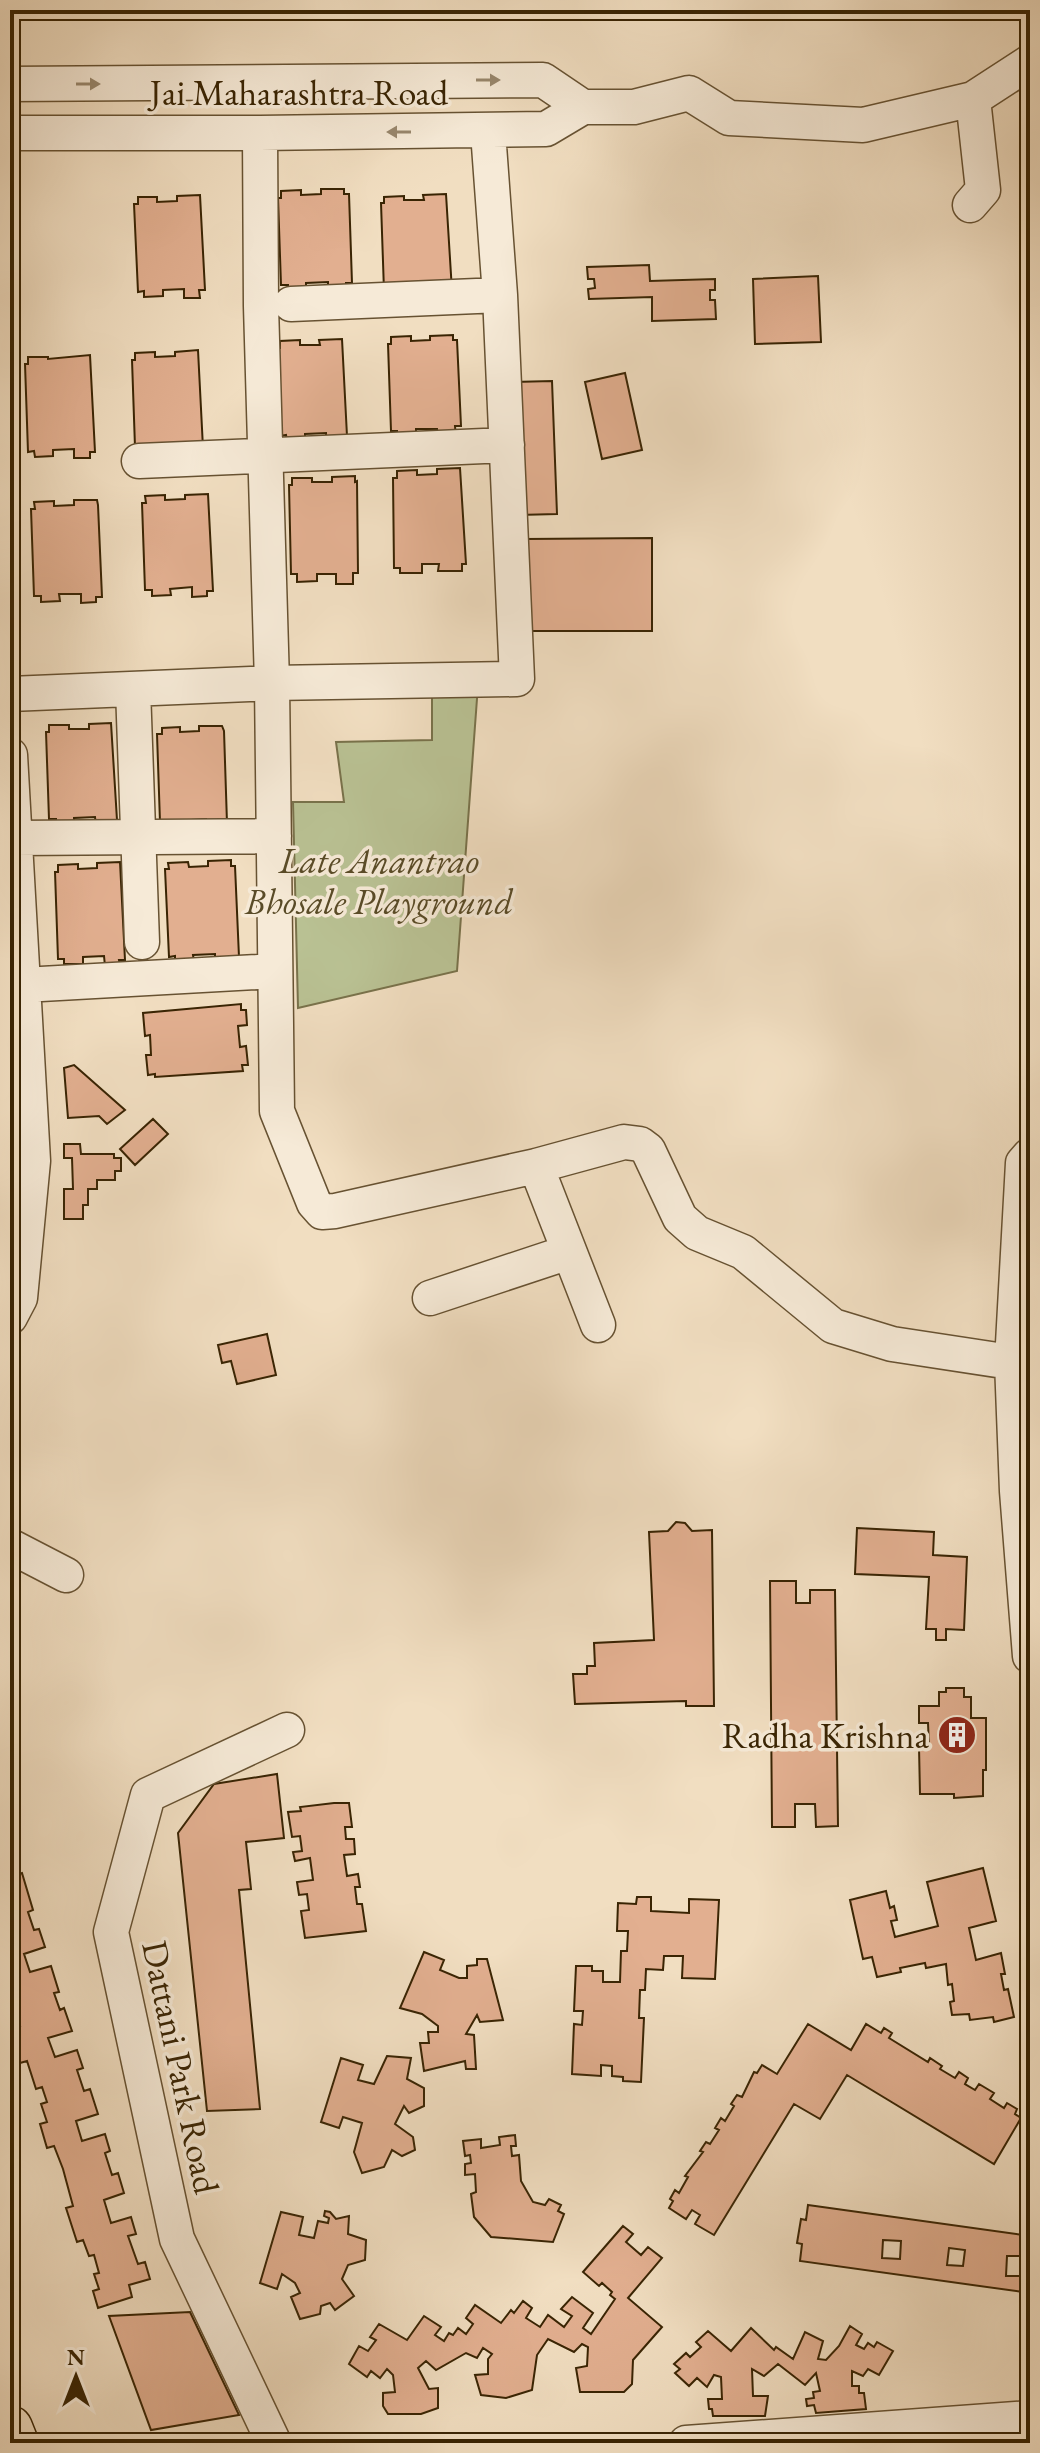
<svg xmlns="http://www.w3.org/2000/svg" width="1040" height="2453" font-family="'EB Garamond',serif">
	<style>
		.green { fill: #b9c193; stroke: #79724b; stroke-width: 2 }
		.building { fill: #e2af90; stroke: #392403; stroke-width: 2; fill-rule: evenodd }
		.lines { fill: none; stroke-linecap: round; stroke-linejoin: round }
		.minor-casing { stroke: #675232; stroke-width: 37 }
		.major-casing { stroke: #392403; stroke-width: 47 }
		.minor { stroke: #f6ead7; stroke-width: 34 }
		.major { stroke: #f1dec1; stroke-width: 44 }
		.oneway { fill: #98876d }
		.labels { text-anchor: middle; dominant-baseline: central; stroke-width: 7; stroke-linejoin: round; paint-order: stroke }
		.street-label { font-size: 36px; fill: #392403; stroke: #f6ead7 }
		.park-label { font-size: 36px; font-style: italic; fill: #594b27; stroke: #f6ead7 }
		.poi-label { font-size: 36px; fill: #392403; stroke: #f6ead7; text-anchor: end }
	</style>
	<rect width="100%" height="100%" fill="#f1dec1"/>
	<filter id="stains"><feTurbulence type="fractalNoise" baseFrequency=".0025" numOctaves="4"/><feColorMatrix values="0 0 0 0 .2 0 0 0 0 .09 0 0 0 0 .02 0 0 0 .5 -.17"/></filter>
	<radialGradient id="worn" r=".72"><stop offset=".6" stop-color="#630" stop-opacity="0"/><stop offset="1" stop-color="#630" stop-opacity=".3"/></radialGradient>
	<path class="green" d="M478,685L457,971L298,1008L293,802H344L336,742L432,740V687Z"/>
	<path class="building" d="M321,189H344V194H349L352,283H346V292H328V282L306,283V290H288V285H281L278,198H281V191L301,190V195L321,194Z
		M446,194L452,291H384L381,203H384V197L404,196V200H424L423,195Z
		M200,195L205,290H199L200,298H184V289L163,290V296L144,297V291L138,292L134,204H138V197H157V202L177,201V196Z
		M649,265L650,281L715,279V290H710V300H715L716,319L652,321V297L589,299L588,289L595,288L594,279H588L587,267Z
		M818,276L821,342L755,344L753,279Z
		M453,335V340H457L461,426H455L456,438H438L437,429H416V436L397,437V431H391L388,344H391V337L411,336V341L430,340V336Z
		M342,339L347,436L326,442V433L305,434V440L287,441L286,435L280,436L277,348H280V341L300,340V345H320L319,340Z
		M198,350L203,448L135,447L132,360H135V353L155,352V357L175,356V352Z
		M90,355L95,452H90V458H74V449L53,450V456L35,457L34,451L28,452L25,364H28V357H48V359Z
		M625,373L642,450L602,459L585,382Z
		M552,381L557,514L518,515L513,382Z
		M460,468L466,564H462V571H438L439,564H422V573H400V568H394L393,478H397V471L417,470V475L437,474V469Z
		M355,476V482L357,481L358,573H353V584H336V574H317V581L297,582V574H291L289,485H292V478H312V482H332V477Z
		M208,494L213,591H207V596L192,597V587L170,589L171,595L152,596V590H145L142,503H146L145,496L165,495V500L185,499V495Z
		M74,500H97L98,505L102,597H96V602L81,603V594H59L60,601L41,602V596H34L31,509H35L34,502L54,501V506L74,505Z
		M652,538V631H525V539Z
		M111,723L117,820H111V826H96L95,817L74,818V824L56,825V819H49L46,732H49V725H69V729H89V724Z
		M199,726H222L224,731L227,823L206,829V819L160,822L157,734H162V728L180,727V732L199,731Z
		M231,860V866H235L239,957L215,963V954L193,955L194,961L175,962V956L169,957L165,869H169L168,863L188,862L189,867L208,866V861Z
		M120,862L125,960H119L120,965L105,966L104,956L83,957V964H64V959H58L55,872H58V865L78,864V869L97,868V863Z
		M241,1004V1010H246L247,1025L238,1026L240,1047L246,1046L248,1065H242L243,1071L155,1077V1074L148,1075L146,1055H151L150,1035L145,1036L143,1013Z
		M74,1065L125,1110L107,1124L99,1116L68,1118L64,1068Z
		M153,1119L168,1134L135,1165L120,1149Z
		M64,1144H80L81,1154H114V1158H121V1171H115V1180H97V1189H88V1205H83V1219H64V1189H73L72,1158H64Z
		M267,1334L276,1375L237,1384L231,1361L222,1363L218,1345Z
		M676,1522L685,1523L692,1531L712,1530L714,1706H686V1701L575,1704L573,1674H587V1666H595L594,1643L654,1640L649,1532L668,1531Z
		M857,1528L934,1532L933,1555L967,1557L964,1630L946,1629V1640H936V1629H926L929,1577L855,1574Z
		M770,1581H796V1603H810V1590H835L838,1826L816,1827L815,1804H795V1827H772Z
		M946,1688H964V1697H971V1718H986V1770H983V1796L954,1798V1794H920L919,1747H929L928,1723H919V1706H939V1692H946Z
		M277,1774L284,1838L246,1842L251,1889L239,1890L260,2109L207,2111L178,1833L214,1784Z
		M334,1803H349L352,1827H345L346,1839H354L355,1854L344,1855L347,1876L358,1874L360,1887H355L357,1904H362L366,1931L305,1938L301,1911L309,1910L307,1894L299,1895L297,1882L313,1880L310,1858L295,1861L293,1852L302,1851L300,1836L292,1837L288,1812L301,1811L300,1807Z
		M983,1868L996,1921L969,1928L976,1960L1001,1953L1005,1974H1001L1004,1990L1008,1989L1014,2017L994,2022L993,2017L970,2020L969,2014L952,2015L950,2002L954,2001L952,1984L948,1985L946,1964L926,1968L925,1963L900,1968L901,1972L877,1977L872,1957L863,1959L850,1900L886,1891L890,1908L894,1906L897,1920L891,1921L895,1937L938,1926L927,1882Z
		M22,1873L33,1910L28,1912L34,1930L39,1929L45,1947L24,1954L30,1972L51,1966L59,1992L54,1993L60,2010L64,2008L72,2031L48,2038L55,2057L77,2050L83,2068L77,2070L84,2091L90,2089L98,2114L76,2121L82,2141L105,2134L110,2151L105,2153L112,2175L118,2173L124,2193L104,2200L111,2223L131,2217L136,2234L128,2236L138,2264L145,2262L150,2279L129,2285L132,2297L98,2308L93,2291L99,2289L94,2274L99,2273L94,2255L89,2256L83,2240L77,2242L66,2208L73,2206L63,2169L54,2146L47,2148L40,2124L47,2122L41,2104L47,2102L42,2087L36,2089L27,2061L20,2063L12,2037L19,2035L16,2027L20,2026L13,2003L10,2004V1877Z
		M637,1897H651V1911L689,1913V1899L719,1900L715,1979L682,1978L683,1956H664L663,1970L646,1969L645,1990H640L639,2018H644L641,2082L623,2081V2077L612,2076V2066L601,2065V2076L572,2074L574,2024L582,2025L583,2011H574L576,1966H592V1971H603V1982H620L621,1951H627L628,1931H617L618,1903L636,1904Z
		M424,1952L444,1960L440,1970L459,1978H467V1966L477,1965V1959H487L503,2020L480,2022L477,2015L466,2034L474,2035L476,2069H466L465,2061L424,2071L420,2043H429L428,2032H438V2026L422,2014L400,2008Z
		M808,2024L851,2050L866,2024L881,2033L884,2028L892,2033L889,2038L928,2062L930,2058L942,2066L940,2069L955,2078L959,2072L968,2078L965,2084L975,2090L979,2084L994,2093L990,2099L1004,2108L1007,2103L1017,2109L1015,2114L1021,2118L994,2164L847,2075L820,2119L794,2104L714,2235L695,2224L700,2215L692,2210L686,2219L669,2208L673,2201L670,2199L675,2190L679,2193L688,2177L685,2176L703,2152L700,2151L706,2142L710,2144L719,2130L715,2128L721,2118L725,2121L734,2106L731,2104L737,2095L742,2097L754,2072L757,2073L762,2065L777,2074Z
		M387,2056L411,2058L407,2079L424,2088V2106L409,2113L404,2106L395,2124L413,2137L415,2150L402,2156L392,2150L384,2167L362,2173L354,2152L362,2123L343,2117L339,2128L321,2122L341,2058L363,2065L358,2080L374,2084Z
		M515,2135L516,2146H511L512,2156L519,2155L521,2181L533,2202L545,2205L549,2199L561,2205L558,2211L564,2214L553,2242L491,2237L474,2217L471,2194L476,2192L475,2174L465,2175V2164L471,2163L470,2155L465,2156L463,2141L481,2139V2148L500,2145L499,2137Z
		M808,2205L1030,2236V2293L800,2261L802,2244L797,2243L801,2219L806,2220ZM883,2240L901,2241L900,2259L882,2258ZM949,2248L965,2250L963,2266L947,2265ZM1007,2256H1024L1023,2276H1006Z
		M325,2211L330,2212L336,2219L349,2216L348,2234L366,2240L365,2260L348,2265L342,2279L354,2296L335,2310L330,2303L321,2306L320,2314L300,2319L291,2297L300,2293L295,2283L282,2274L277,2289L260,2283L281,2212L303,2217L299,2235L314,2238L318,2221L328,2223L329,2218L324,2216Z
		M623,2226L633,2234L626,2242L641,2255L648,2247L662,2258L628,2298L662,2327L633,2360L632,2384L624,2392H580L576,2368L587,2366L588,2347L582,2344L574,2352L548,2339L537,2355L532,2390L506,2398L481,2395L475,2375L488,2374V2359L492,2354L483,2348L477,2358L466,2353L436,2370L426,2361L418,2368L429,2389L438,2388V2408L421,2414H388L383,2406V2393L395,2392L393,2375L387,2369L380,2378L371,2371L367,2377L349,2364L359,2346L368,2351L376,2340L370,2337L379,2324L407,2340L424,2316L441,2327L435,2335L444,2341L449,2333L453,2335L458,2328L466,2334L473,2324L466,2318L475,2305L501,2323L511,2310L514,2313L523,2301L532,2308L526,2318L540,2327L548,2315L564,2327L572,2316L561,2309L572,2297L593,2313L583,2328L591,2334L615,2299L610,2295L612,2292L602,2283L599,2286L583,2272Z
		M190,2312L239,2415L151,2430L109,2316Z
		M850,2326L862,2334L856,2345L864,2349L868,2343L874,2347L877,2342L893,2351L879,2375L868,2369L863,2376L852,2371V2386H859V2393H864L866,2409L816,2413L814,2405L807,2406L806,2399L814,2398L813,2392L820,2391L816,2373L805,2385L778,2364L764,2376L752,2369L753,2396H768L765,2416H713L712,2409H709L708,2399H722L721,2377L714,2375L707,2387L697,2378L689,2386L675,2373L680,2369L674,2364L686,2353L690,2357L701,2347L696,2342L708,2331L731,2351L751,2328L774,2350L776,2347L793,2359L805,2332L823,2341L818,2359L826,2360L839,2346Z"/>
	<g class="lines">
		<g class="minor-casing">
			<path id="minor" d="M10,84L543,80L583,107
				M10,133H260L546,129L583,107H634L689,93L729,118L863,125L973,99L1030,62
				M260,133L261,306L272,683L277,1111L314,1203L322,1212L335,1211L536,1166L624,1142L640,1144L648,1150L680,1218L697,1233L743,1252L833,1326L892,1344L1030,1365
				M970,205L983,190L973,99
				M291,304L500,295
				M139,461L507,445
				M133,689L142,942
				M10,694L272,683L517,679L500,295L488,132
				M10,755L33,1161L20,1298L10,1317
				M15,838L274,836
				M23,985L275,971
				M1030,1155L1023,1163L1012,1362L1017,1491L1030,1656
				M536,1166L598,1325
				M430,1298L569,1252
				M10,1546L66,1575
				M274,2443L177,2239L111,1932L148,1795L287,1730
				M686,2443L1030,2418"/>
		</g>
		<g class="major-casing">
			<path id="major" d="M10,2428L16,2443"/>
		</g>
		<use href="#minor" class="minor"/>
		<use href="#major" class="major"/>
	</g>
	<defs><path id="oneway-solid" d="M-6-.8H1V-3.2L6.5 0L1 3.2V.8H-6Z" transform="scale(2)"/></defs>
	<g class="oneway">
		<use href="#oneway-solid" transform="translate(488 80)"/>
		<use href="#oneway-solid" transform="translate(88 84)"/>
		<use href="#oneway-solid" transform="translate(399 132) rotate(180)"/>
	</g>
	<defs>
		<g id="building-disc" transform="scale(2)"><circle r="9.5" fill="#8f2418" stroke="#f6ead7"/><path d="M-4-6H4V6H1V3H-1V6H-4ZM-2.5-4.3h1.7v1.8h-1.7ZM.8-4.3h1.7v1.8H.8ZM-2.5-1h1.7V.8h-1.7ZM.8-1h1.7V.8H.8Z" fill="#fff"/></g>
	</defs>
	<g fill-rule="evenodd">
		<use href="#building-disc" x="957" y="1735"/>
	</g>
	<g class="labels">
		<g class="street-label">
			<text x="299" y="92">Jai Maharashtra Road</text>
			<text transform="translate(181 2067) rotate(78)">Dattani Park Road</text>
		</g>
		<g class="park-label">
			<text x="379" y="860">Late Anantrao<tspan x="379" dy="41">Bhosale Playground</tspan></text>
		</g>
		<g class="poi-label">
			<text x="929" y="1735">Radha Krishna</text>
		</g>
	</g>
	<rect width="1040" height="2453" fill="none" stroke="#f1dec1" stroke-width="40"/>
	<rect x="12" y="12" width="1016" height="2429" fill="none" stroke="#392403" stroke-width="4"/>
	<rect x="20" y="20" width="1000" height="2413" fill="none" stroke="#392403" stroke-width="2"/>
	<g transform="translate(76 2377)" stroke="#f6ead7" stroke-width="6" paint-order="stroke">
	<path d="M0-6L14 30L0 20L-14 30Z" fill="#392403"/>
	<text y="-12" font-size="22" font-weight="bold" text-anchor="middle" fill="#392403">N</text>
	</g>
	<rect width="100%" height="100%" filter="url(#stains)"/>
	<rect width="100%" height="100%" fill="url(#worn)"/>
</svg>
